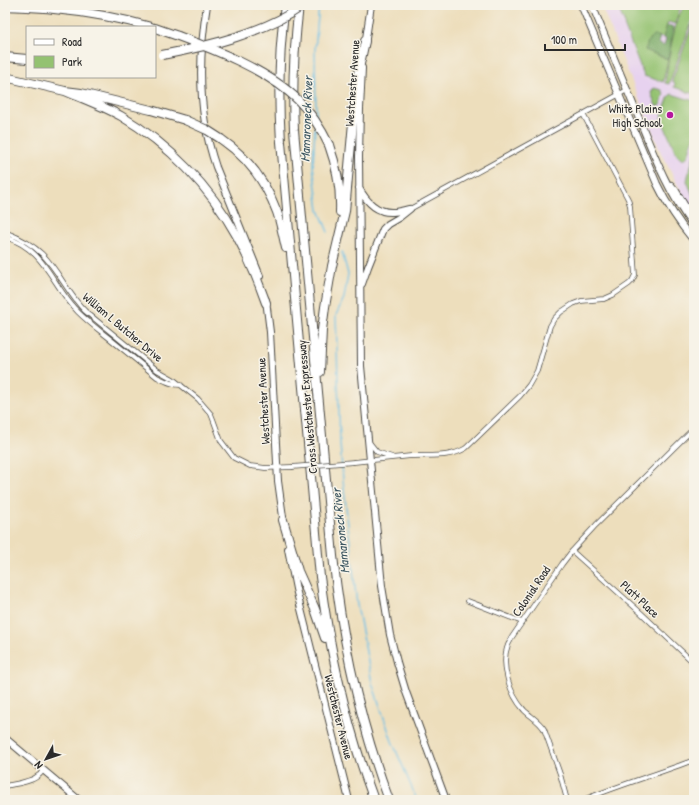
<svg xmlns="http://www.w3.org/2000/svg" width="699" height="805" font-family="'Patrick Hand',sans-serif">
	<style>
		.built { fill: #e7d2ef }
		.green { fill: #94c271; stroke: #60764e }
		.forest { fill: #77a863; stroke: #516a47 }
		.lines { fill: none; stroke-linecap: round; stroke-linejoin: round }
		.stream { stroke: #67bee4; stroke-width: 1.5 }
		.minor-casing { stroke: #484641; stroke-width: 5.5 }
		.secondary-casing { stroke: #484641; stroke-width: 8 }
		.motorway-casing { stroke: #484641; stroke-width: 10 }
		.minor { stroke: #fff; stroke-width: 4 }
		.secondary { stroke: #fff; stroke-width: 6 }
		.motorway { stroke: #fff; stroke-width: 8 }
		.minor-bridge-casing { stroke: #484641; stroke-width: 5.5; stroke-linecap: butt }
		.motorway-bridge-casing { stroke: #484641; stroke-width: 10; stroke-linecap: butt }
		.minor-bridge { stroke: #fff; stroke-width: 4 }
		.motorway-bridge { stroke: #fff; stroke-width: 8 }
		.poi-dot { fill: #b5179e; stroke: #f7f3e8; stroke-width: 1.5 }
		.labels { text-anchor: middle; dominant-baseline: central; stroke-width: 3; stroke-linejoin: round; paint-order: stroke }
		.street-label { font-size: 12px; fill: #2b2b2b; stroke: #f7f3e8 }
		.poi-label { font-size: 12px; fill: #2b2b2b; stroke: #f7f3e8; text-anchor: end }
		.water-label { font-size: 13px; font-style: italic; fill: #3d5762; stroke: #f7f3e8 }
	</style>
	<rect width="100%" height="100%" fill="#f7f3e8"/>
	<filter id="ink" filterUnits="userSpaceOnUse"><feTurbulence type="fractalNoise" baseFrequency=".025" numOctaves="2"/><feDisplacementMap in="SourceGraphic" scale="8" xChannelSelector="R" yChannelSelector="G"/><feConvolveMatrix kernelMatrix="1 2 1 2 8 2 1 2 1" color-interpolation-filters="sRGB"/></filter>
	<filter id="wash" filterUnits="userSpaceOnUse"><feTurbulence type="fractalNoise" baseFrequency=".012" numOctaves="4" result="noise"/><feDisplacementMap in="SourceGraphic" scale="16" xChannelSelector="R" yChannelSelector="G"/><feGaussianBlur stdDeviation="0.9" result="paint"/><feColorMatrix in="noise" values="0 0 0 0 0 0 0 0 0 0 0 0 0 0 0 0 0 1.4 0 .05"/><feComposite in="paint" operator="in"/></filter>
	<g filter="url(#wash)">
		<rect width="100%" height="100%" fill="#eddebc"/>
		<path class="built" d="M601,5H694V211L682,193L661,153Z"/>
		<path class="green" d="M617,5H681L675,24L668,22L663,38L655,35L645,50L668,59L663,82L644,76L624,25L625,24Z
			M685,5H694V14L669,84L665,83C668,64 674,18 685,5Z
			M694,20V94L674,87L675,84L672,81Z
			M654,88L662,90L664,94L660,106H656L651,93Z
			M672,94L694,101C694,112 696,126 694,136C693,139 692,142 691,145C689,153 686,166 677,155L661,118L669,96Z
			M694,155V198L687,181L688,176Z"/>
		<path class="forest" d="M667,25L674,27L668,59L645,50L649,39L655,35L660,37L658,43L664,46L666,39L663,38Z"/>
		<g class="lines">
			<path class="stream" d="M316,117L315,50L319,5
				M315,126L313,166L319,210L328,232
				M342,252L348,274L344,298L336,315L340,444L343,480L357,605L372,683L392,741L417,800"/>
		</g>
	</g>
	<g filter="url(#ink)">
		<g class="lines">
			<g class="minor-casing">
				<path id="minor" d="M410,209L627,90
					M5,232C18,237 32,244 42,254C59,271 68,294 85,311L157,370L173,379L198,399L211,414L213,419L221,441L234,458L250,466L258,467L265,468L292,467
					M5,237C46,249 52,286 78,312C88,322 99,330 109,338C125,351 141,364 157,377C165,381 172,385 181,385
					M369,442L377,452L392,457
					M354,462C373,460 392,458 411,456C430,455 450,458 466,448L520,396L529,385L537,371L550,326L554,319L561,312L573,304L581,301L604,299L613,295L629,284L632,281L635,275L630,206L628,199L583,114
					M572,551L641,613L694,663
					M468,601L522,622
					M5,786C15,784 32,782 39,775C40,775 43,770 43,770
					M567,800L560,774L544,729C539,721 530,716 524,710C510,695 500,665 508,645C509,643 511,640 512,637L562,564L572,551L596,525L694,428
					M583,800C620,785 657,774 694,760"/>
			</g>
			<g class="secondary-casing">
				<path id="secondary" d="M207,5C198,59 198,115 216,167L260,276
					M581,5L657,184C667,205 679,223 694,241
					M592,5C608,44 624,83 640,121C655,158 670,196 694,227
					M365,45L371,5
					M362,68L360,109L359,157L361,366L382,586L390,635L397,662L406,692L446,800
					M671,185L676,191L694,221
					M359,188C366,201 377,213 393,212C398,212 404,210 409,209
					M362,284L368,267L383,229L388,224L400,217L410,209
					M266,300L270,332L278,481L284,524
					M288,549L296,589L349,800
					M5,738L79,800"/>
			</g>
			<g class="motorway-casing">
				<path id="motorway" d="M285,5C279,50 278,96 281,142L320,577C330,653 347,728 374,800
					M299,5C294,47 292,88 294,130L333,556C342,640 359,720 389,800
					M5,6C21,7 38,7 54,9C87,12 119,18 151,27
					M155,28L178,36
					M5,57L27,59
					M5,77L65,91L81,93L151,110L185,120
					M65,91C84,99 103,106 121,116C169,144 210,187 237,236C248,257 258,280 266,303
					M221,139C247,157 266,182 277,212C281,224 283,236 286,248
					M329,145C337,167 341,188 340,212
					M320,372L322,330L325,307L332,266L345,211L357,78L365,41
					M283,520L298,571L315,609L325,638"/>
			</g>
			<use href="#minor" class="minor"/>
			<use href="#secondary" class="secondary"/>
			<use href="#motorway" class="motorway"/>
			<g class="minor-bridge-casing">
				<path id="minor-bridge" d="M292,467L354,462"/>
			</g>
			<g class="motorway-bridge-casing">
				<path id="motorway-bridge" d="M178,36C216,50 269,71 298,100C311,113 321,128 329,145
					M162,55C209,46 264,33 304,5
					M185,120L207,130L221,139"/>
			</g>
			<use href="#minor-bridge" class="minor-bridge"/>
			<use href="#motorway-bridge" class="motorway-bridge"/>
		</g>
	</g>
	<circle class="poi-dot" cx="670" cy="115" r="4"/>
	<g class="labels">
		<g class="street-label">
			<text transform="translate(352 83) rotate(-86)">Westchester Avenue</text>
			<text transform="translate(123 327) rotate(40)">William L Butcher Drive</text>
			<text transform="translate(263 401) rotate(-93)">Westchester Avenue</text>
			<text transform="translate(307 407) rotate(-95)">Cross Westchester Expressway</text>
			<text transform="translate(531 591) rotate(-56)">Colonial Road</text>
			<text transform="translate(640 599) rotate(43)">Platt Place</text>
			<text transform="translate(339 717) rotate(76)">Westchester Avenue</text>
		</g>
		<g class="poi-label">
			<text x="662" y="108">White Plains<tspan x="662" dy="14">High School</tspan></text>
		</g>
		<g class="water-label">
			<text transform="translate(306 119) rotate(-88)">Mamaroneck River</text>
			<text transform="translate(340 531) rotate(-96)">Mamaroneck River</text>
		</g>
	</g>
	<rect width="699" height="805" fill="none" stroke="#f7f3e8" stroke-width="20"/>
	<rect x="26" y="26" width="130" height="52" fill="#f7f3e8" stroke="#a5a39c"/>
	<rect x="34" y="39" width="20" height="6" fill="#ffffff" stroke="#a5a39c"/>
	<text x="62" y="46" font-size="12" fill="#2b2b2b">Road</text>
	<rect x="34" y="56" width="20" height="12" fill="#94c271" stroke="#a5a39c"/>
	<text x="62" y="66" font-size="12" fill="#2b2b2b">Park</text>
	<g transform="translate(46 759) rotate(230)" stroke="#f7f3e8" stroke-width="3" paint-order="stroke">
	<path d="M0-3L7 15L0 10L-7 15Z" fill="#2b2b2b"/>
	<text y="-6" font-size="11" font-weight="bold" text-anchor="middle" fill="#2b2b2b">N</text>
	</g>
	<path d="M545 44v6h80v-6" fill="none" stroke="#2b2b2b" stroke-width="2"/>
	<text x="551" y="44" font-size="12" fill="#2b2b2b" stroke="#f7f3e8" stroke-width="3" paint-order="stroke">100 m</text>
</svg>
